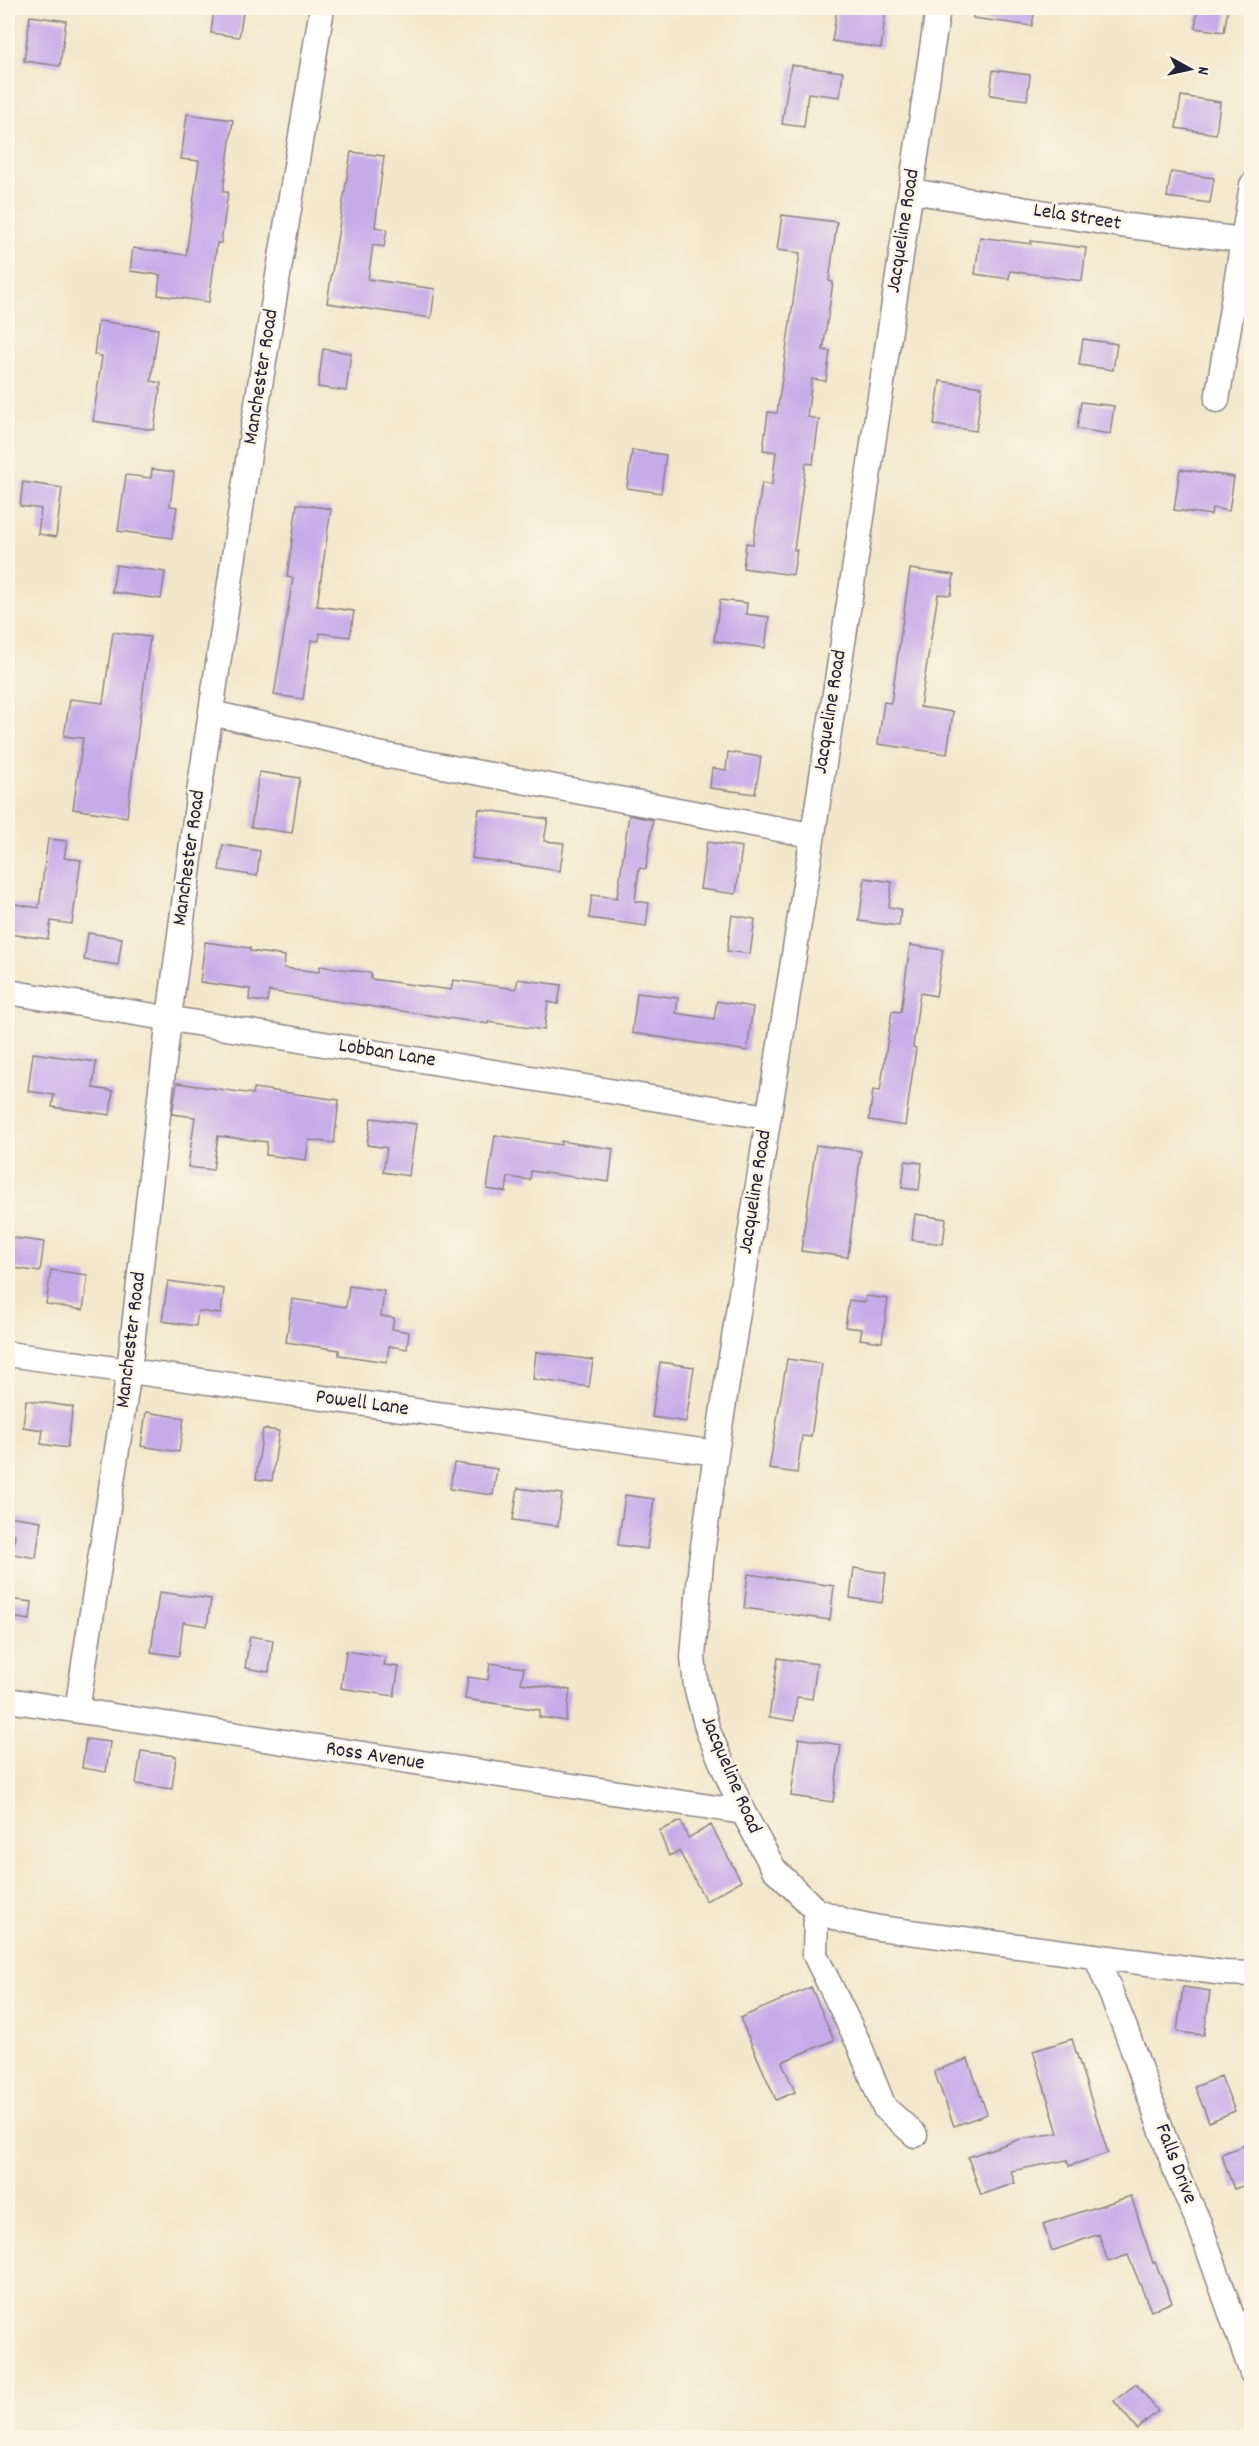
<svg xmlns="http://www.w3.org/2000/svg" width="1259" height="2446" font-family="Dekko,sans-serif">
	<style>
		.building { fill: #c6abe9 }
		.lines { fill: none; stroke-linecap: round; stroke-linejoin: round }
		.street-casing { stroke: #8a8483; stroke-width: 27 }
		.street { stroke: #fff; stroke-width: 24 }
		.labels { text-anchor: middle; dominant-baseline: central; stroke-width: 5; stroke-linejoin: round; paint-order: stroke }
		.street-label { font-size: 21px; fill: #22223b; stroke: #fcf5e5 }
	</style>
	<rect width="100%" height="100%" fill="#fcf5e5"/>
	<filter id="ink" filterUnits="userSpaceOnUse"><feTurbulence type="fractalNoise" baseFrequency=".0167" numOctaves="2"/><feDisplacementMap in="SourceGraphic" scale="12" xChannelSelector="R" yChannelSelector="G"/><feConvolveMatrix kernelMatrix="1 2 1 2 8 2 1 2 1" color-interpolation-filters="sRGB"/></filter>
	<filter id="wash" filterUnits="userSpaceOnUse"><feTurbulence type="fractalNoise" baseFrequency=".008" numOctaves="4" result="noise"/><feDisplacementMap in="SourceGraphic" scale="24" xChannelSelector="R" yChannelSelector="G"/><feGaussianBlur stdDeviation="1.35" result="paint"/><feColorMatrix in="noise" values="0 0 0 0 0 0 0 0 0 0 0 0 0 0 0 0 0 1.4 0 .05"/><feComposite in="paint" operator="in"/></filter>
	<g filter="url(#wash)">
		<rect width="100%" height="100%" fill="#f2e7cb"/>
		<g id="blocks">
			<path class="building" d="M214,8H244L239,37L211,33Z
				M837,8H886L881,48L832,41Z
				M974,8H1035L1032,26L973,18Z
				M1198,8H1228L1224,32L1195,28Z
				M30,16L66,21L60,66L24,61Z
				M791,65L843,72L840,97L808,93L804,127L782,124Z
				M993,70L1030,75L1027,100L990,95Z
				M1181,96L1220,102L1216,134L1176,128Z
				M187,114L233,120L223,192H228L221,243H217L209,302L158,295L160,275L130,271L133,248L186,255L199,161L181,159Z
				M351,152L384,156L375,227L387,229L384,247L373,245L368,279L435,289L431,318L327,303Z
				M1171,172L1214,178L1210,203L1167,197Z
				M782,215L837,222L829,281L833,282L823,350L830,351L826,381L812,379L807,417L819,419L813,464L806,463L794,550H797L793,575L743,568L746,543L753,544L762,483L772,485L776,452L763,450L768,412L777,413L800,253L777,250Z
				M980,237L1031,244V241L1086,248L1082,281L1010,271L1009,279L975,274Z
				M98,321L158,329L151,381L161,383L154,430L93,421L102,356L94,355Z
				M1083,339L1117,344L1113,370L1079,365Z
				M323,349L351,353L346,391L318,387Z
				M940,381L982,387L976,431L934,425Z
				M1081,402L1114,406L1110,434L1077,429Z
				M632,450L666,455L661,493L627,488Z
				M152,469L174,472L170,506L177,507L172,538L118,531L126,475L151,478Z
				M1180,469L1234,477L1229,511L1212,508L1211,515L1174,510Z
				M23,482L62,488L56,537L38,534L41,509L20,506Z
				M297,504L331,509L317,606L354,611L350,637L320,633L319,641L311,640L303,699L274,695L293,578L287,577Z
				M116,565L165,572L161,599L112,592Z
				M910,569L954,575L951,595L938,594L920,707L953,712L947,754L878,744L884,702L891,703Z
				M720,600L747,603L746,614L769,617L765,648L714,641Z
				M113,632L150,637L127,817L73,809L83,738L64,736L70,699L103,703Z
				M728,752L761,757L755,794L710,788L712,768L726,770Z
				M259,772L300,778L292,833L251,827Z
				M479,809L548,819L544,841L564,843L560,871L472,858Z
				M629,815L653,820L646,869L639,868L635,901L649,903L646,926L589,918L592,895L617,898Z
				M48,839L67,841L64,858L81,860L72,924L51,921L48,939L8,934V903L39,908Z
				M707,842L742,847L736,894L700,889Z
				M223,845L260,851L257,876L219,870Z
				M865,878L892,882L889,907L901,909L899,926L859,921Z
				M732,915L755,919L750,954L727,951Z
				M88,933L122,938L118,965L84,960Z
				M205,942L250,948V951L285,956L284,968L319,972L320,966L371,973V979L451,990L453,980L516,989L518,979L561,985L558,1004L548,1002L544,1030L488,1022V1024L269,991L267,1002L249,1000L250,989L200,982Z
				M910,945L943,950L936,996L920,993L913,1047L916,1048L905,1126L869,1120L873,1090L880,1091L892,1011L901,1012Z
				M637,993L678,998L676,1013L714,1019L717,1001L753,1007L747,1051L632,1033Z
				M33,1053L96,1062L93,1088L113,1091L110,1115L52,1107L54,1095L28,1091Z
				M177,1083L253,1094L254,1088L339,1100L334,1143L309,1140L306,1160L266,1155L267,1142L218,1136L213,1170L188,1167L195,1117L172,1114Z
				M371,1118L416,1124L409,1176L383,1172L387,1148L367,1145Z
				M495,1135L561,1145V1141L613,1149L609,1182L531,1171L530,1180L508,1177L506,1192L487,1189Z
				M816,1145L861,1151L848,1257L801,1251Z
				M905,1161L922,1163L919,1190L902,1188Z
				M915,1214L946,1219L943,1244L912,1240Z
				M8,1237L44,1242L40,1272L8,1267Z
				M51,1270L88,1275L83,1310L46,1304Z
				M168,1281L224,1289L221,1314L198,1311L196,1326L162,1321Z
				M349,1286L384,1291L381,1316L394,1318L392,1329L409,1332L407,1349L389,1346L387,1362L339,1355V1350L286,1342L292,1299L346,1307Z
				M866,1296L888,1299L882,1342L860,1339L862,1329L845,1327L849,1300L865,1302Z
				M536,1352L593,1360L589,1387L533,1379Z
				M787,1359L822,1364L811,1437L802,1436L797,1473L769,1469Z
				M660,1362L694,1367L686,1422L652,1417Z
				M26,1400L73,1407L67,1448L41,1444L43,1430L23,1427Z
				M146,1412L184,1418L179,1452L141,1446Z
				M263,1429L279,1431L272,1481L256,1479Z
				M454,1463L497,1469L493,1495L450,1489Z
				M518,1488L562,1494L558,1526L513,1520Z
				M625,1495L654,1499L647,1549L618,1545Z
				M8,1516L41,1521L36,1558L13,1554L15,1534L8,1533Z
				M854,1568L886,1573L882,1603L850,1598Z
				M748,1574L834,1586L830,1620L744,1608Z
				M159,1592L211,1599L207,1626L183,1622L179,1656L151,1652Z
				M8,1599L32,1602L30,1620L8,1616Z
				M250,1636L273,1640L269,1672L245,1668Z
				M346,1651L386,1657L384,1665L399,1667L394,1696L341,1688Z
				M778,1658L817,1664L812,1699L797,1697L794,1721L769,1717Z
				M490,1663L524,1668L521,1683L570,1690L566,1721L539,1717L540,1710L465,1699L468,1677L488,1680Z
				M799,1738L841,1745L833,1802L791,1796Z
				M86,1739L110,1742L106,1772L82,1768Z
				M141,1751L176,1756L172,1789L136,1784Z
				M681,1821L688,1838L711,1825L741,1881L706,1901L679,1851L669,1856L659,1831Z
				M811,1987L834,2040L782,2062L795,2092L776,2100L740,2018Z
				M1183,1987L1210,1991L1204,2035L1177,2032Z
				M1072,2039L1108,2153L1069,2166L1067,2160L1011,2171L1015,2183L981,2195L968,2157L1021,2139L1058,2133L1033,2051Z
				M968,2059L987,2114L954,2126L934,2071Z
				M1221,2076L1235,2111L1209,2122L1195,2087Z
				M1251,2143V2183L1234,2189L1221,2154Z
				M1131,2196L1153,2263L1155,2262L1172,2302L1151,2311L1128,2255L1108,2262L1099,2234L1052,2251L1043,2224Z
				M1136,2384L1158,2411L1137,2429L1114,2401Z"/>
		</g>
	</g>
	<g filter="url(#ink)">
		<use href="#blocks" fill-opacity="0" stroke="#8a8483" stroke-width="1.5"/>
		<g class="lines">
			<g class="street-casing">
				<path id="street" d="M938,8L851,591L716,1453L701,1561L693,1657L696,1686L708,1731L743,1812L774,1869L816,1910L845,1921L879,1928L1224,1973L1252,1974
					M911,191L1121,225L1243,240
					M1217,400L1252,185
					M211,713L346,743L373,753L811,835
					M8,992L767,1117
					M8,1354L716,1453
					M8,1700L743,1812
					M77,1710L129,1371L169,1018L196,813L252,434L322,8
					M816,1910L815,1955L858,2042L884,2107L915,2135
					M1096,1956L1127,2033L1178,2177L1199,2223L1252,2373"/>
			</g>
			<use href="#street" class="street"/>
		</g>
	</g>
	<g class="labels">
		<g class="street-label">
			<text transform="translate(1077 218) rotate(9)">Lela Street</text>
			<text transform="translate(904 231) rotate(-81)">Jacqueline Road</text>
			<text transform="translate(262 377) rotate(-81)">Manchester Road</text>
			<text transform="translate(831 712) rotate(-81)">Jacqueline Road</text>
			<text transform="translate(190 858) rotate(-82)">Manchester Road</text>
			<text transform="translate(387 1054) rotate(9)">Lobban Lane</text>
			<text transform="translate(756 1192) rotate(-81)">Jacqueline Road</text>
			<text transform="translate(132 1340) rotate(-83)">Manchester Road</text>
			<text transform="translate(362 1404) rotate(8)">Powell Lane</text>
			<text transform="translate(375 1757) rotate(9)">Ross Avenue</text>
			<text transform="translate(730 1775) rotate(67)">Jacqueline Road</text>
			<text transform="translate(1175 2164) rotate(69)">Falls Drive</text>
		</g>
	</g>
	<rect width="1259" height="2446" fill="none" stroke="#fcf5e5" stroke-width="30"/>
	<g transform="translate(1190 69) rotate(98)" stroke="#fcf5e5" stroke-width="4.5" paint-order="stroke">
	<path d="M0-4.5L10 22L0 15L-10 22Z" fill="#22223b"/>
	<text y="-9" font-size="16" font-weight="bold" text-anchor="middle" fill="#22223b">N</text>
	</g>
</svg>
